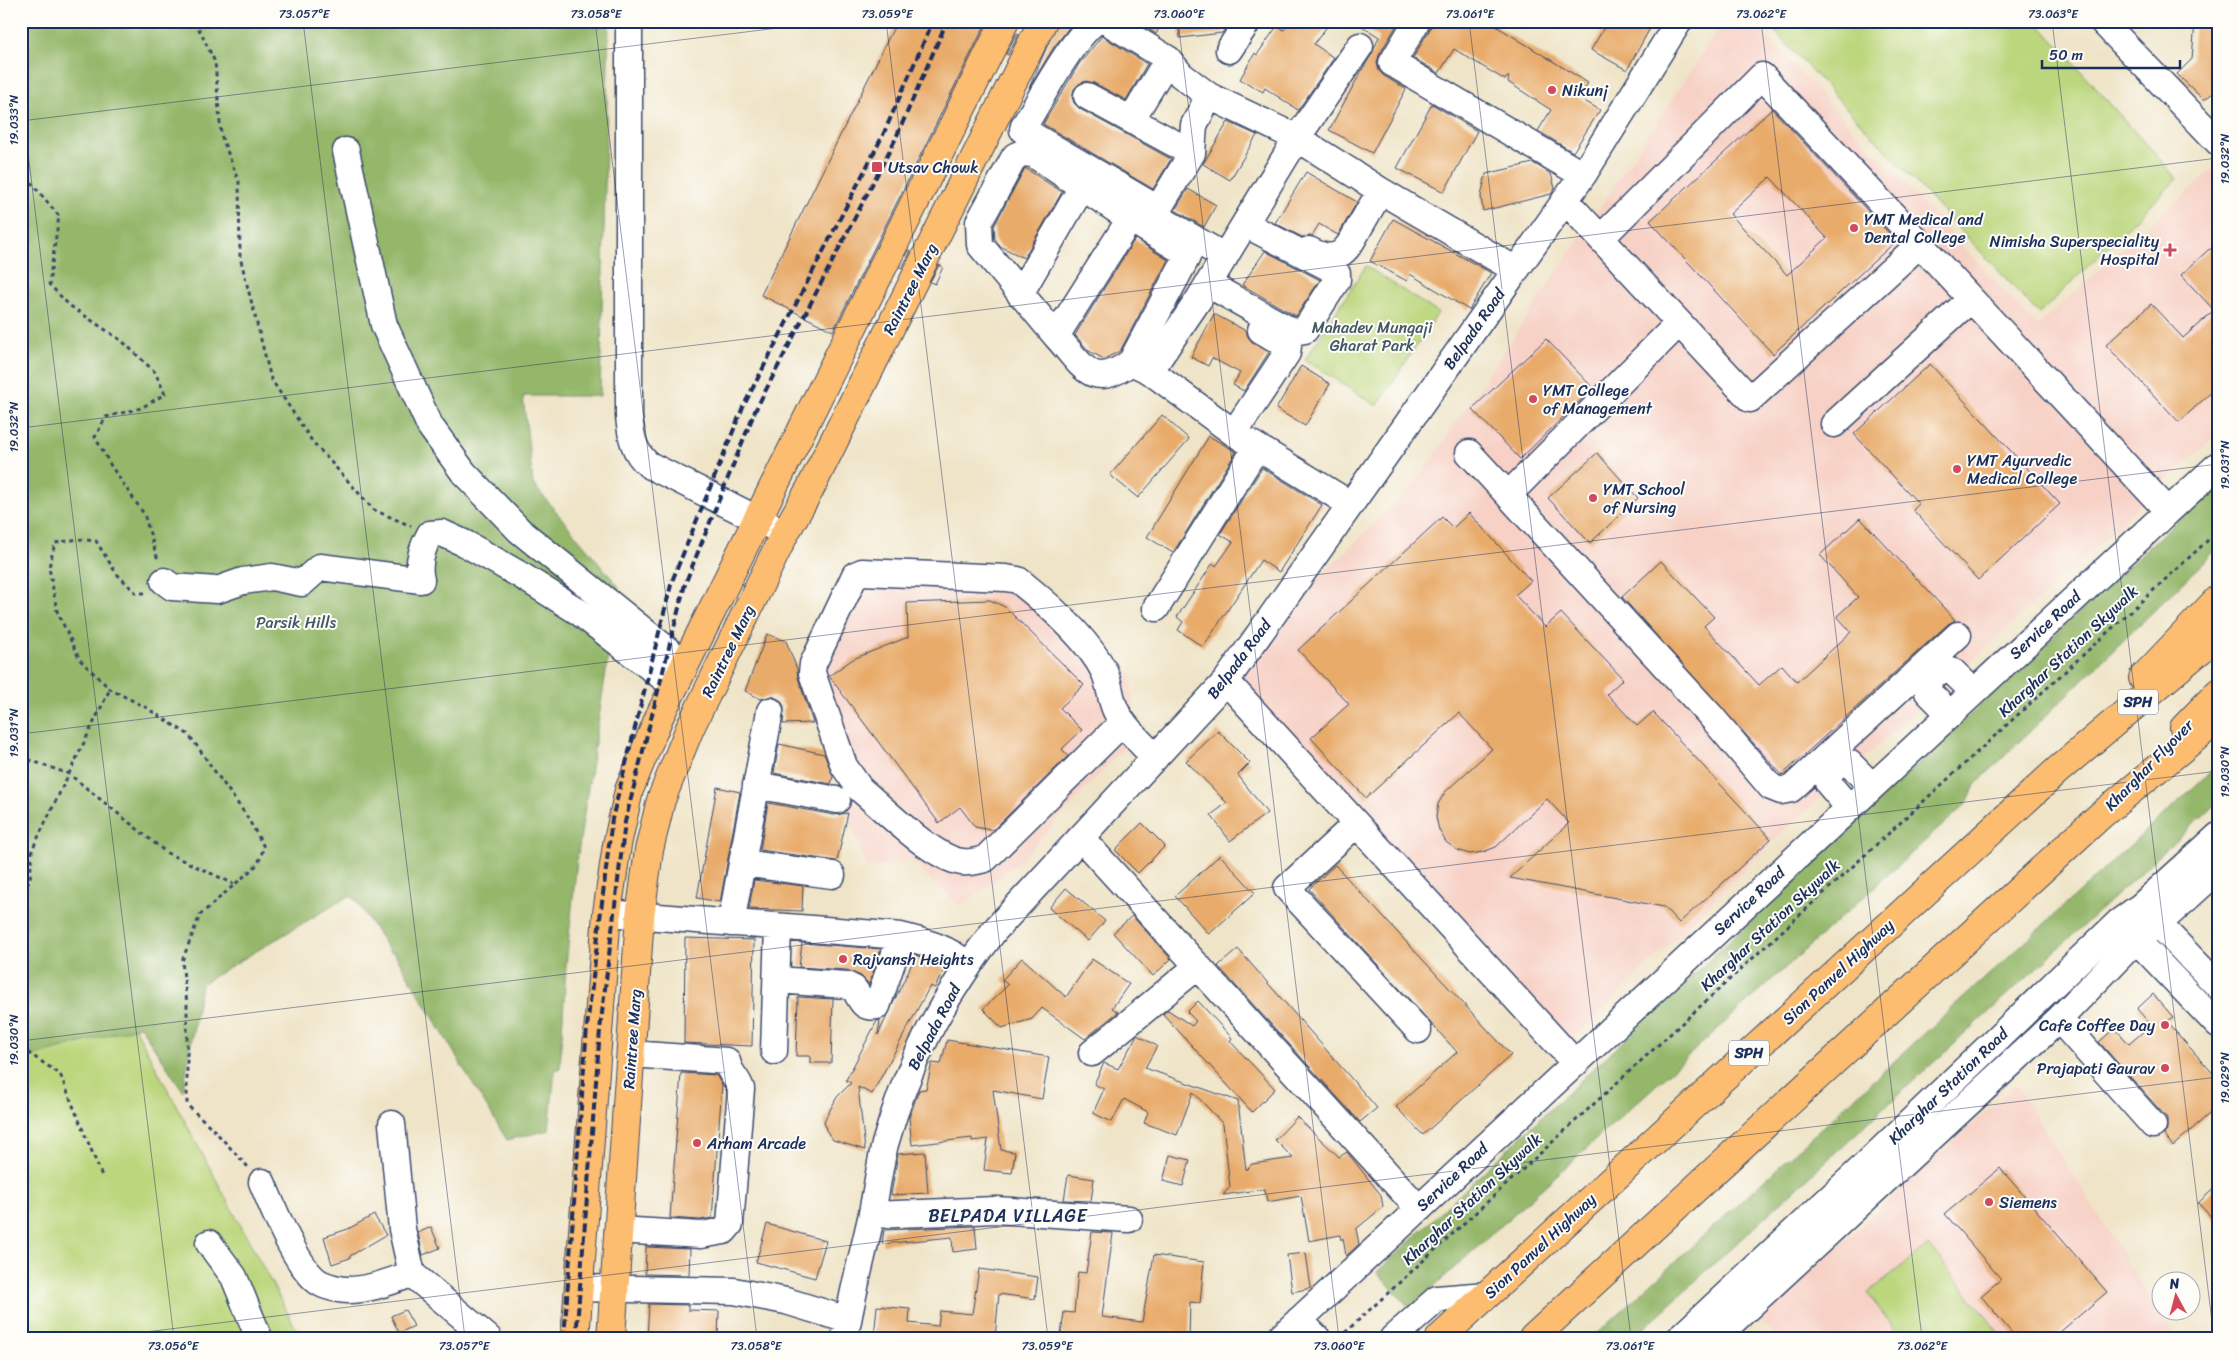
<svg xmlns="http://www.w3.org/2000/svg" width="2239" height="1359" font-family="Sriracha,sans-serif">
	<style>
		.built { fill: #f7d1c6 }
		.green { fill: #bbd67b; stroke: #6b826c }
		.forest { fill: #94b76b; stroke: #587364 }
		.building { fill: #e8ab6b; fill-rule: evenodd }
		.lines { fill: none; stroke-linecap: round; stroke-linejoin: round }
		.minor-casing { stroke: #3b4a6e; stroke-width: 29 }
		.major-casing { stroke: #3b4a6e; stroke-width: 30 }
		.highway-casing { stroke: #3b4a6e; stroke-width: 30 }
		.path { stroke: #3b4a6e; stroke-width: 3; stroke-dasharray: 4 4; stroke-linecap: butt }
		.minor { stroke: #fff; stroke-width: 26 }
		.major { stroke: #fcbd6f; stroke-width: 28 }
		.highway { stroke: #fcbd6f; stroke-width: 28 }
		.rail { stroke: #1b2f5e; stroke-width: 4; stroke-dasharray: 8 4; stroke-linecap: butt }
		.ticks { fill: none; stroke: #1b2f5e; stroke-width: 1; stroke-opacity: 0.45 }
		.poi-dot { fill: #d1495b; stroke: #fdfcf7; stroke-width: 2 }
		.labels { text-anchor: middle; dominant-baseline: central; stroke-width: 4; stroke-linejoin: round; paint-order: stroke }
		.shield { fill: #fdfcf7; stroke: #5f6c8c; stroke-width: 1 }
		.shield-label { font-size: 15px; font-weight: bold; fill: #1b2f5e }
		.poi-label { font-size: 16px; fill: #1b2f5e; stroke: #fdfcf7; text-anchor: start }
		.street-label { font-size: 16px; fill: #1b2f5e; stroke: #fdfcf7 }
		.park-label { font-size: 16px; fill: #435965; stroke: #fdfcf7 }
		.neighbourhood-label { font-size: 18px; letter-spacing: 1px; fill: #1b2f5e; stroke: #fdfcf7 }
		.neatline { fill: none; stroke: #1b2f5e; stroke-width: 2 }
		.ticks-label { font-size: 12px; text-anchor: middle; fill: #1b2f5e }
	</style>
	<rect width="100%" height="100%" fill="#fdfcf7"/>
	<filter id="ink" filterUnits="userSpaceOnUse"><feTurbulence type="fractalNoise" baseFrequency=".02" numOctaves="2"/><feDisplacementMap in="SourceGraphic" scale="10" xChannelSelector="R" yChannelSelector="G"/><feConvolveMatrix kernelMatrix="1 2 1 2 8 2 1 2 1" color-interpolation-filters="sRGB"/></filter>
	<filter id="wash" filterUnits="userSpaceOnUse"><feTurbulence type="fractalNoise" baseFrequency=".0096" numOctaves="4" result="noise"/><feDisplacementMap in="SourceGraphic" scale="20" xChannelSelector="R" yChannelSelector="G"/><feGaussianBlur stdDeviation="1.12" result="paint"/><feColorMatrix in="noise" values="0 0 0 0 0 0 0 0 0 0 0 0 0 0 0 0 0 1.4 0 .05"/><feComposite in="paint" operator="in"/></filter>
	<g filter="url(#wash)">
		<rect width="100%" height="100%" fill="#efe4c7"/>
		<path class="built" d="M1724,21H1752L2037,326L2213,169L2218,174V433L1987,647L1777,837L1572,1040L1213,683L1418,480Z
			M851,565L1025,568L1131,674L1136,734L1021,860L960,906L909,860L867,869L802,672Z
			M2016,1085L2176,1338H1777L1759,1319Z"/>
		<path class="green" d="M1765,21H2036L2177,179L2039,314Z
			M1366,266L1438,313L1377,406L1305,360Z
			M131,1021L301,1338H21V1057Z
			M1929,1245L2003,1338H1902L1867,1293Z"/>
		<path class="forest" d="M21,21H609L600,396H523L533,484L619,587L577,859L566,965L560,1069L555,1070L549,1130L507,1140L463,1068L461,1067V1064L394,952H390L355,899L349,896L201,984L183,1091L140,1026L21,1060Z
			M2218,482V548L1975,785L1967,803L1410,1308L1377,1272Z
			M2218,765V802L1633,1338H1592Z"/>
		<g id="blocks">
			<path class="building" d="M897,21H987L833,331L761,295Z
				M1058,21H1074L1054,47L1029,88Z
				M1146,21H1163L1156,34L1143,26Z
				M1178,21H1230L1222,33L1180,38Z
				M1291,21H1331L1314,44L1334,58L1298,110L1265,88L1263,92L1240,79L1255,53L1257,55L1277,26L1284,30Z
				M1354,21H1399L1379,55L1377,63L1379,71L1384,76L1406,89L1372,153L1329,130L1362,70L1372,54L1379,37Z
				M1432,21H1488L1588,83L1579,98L1600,110L1573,152L1538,131L1551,110L1508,82L1509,77H1507L1505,80L1454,49L1439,73L1413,58L1430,29Z
				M1608,21H1654L1627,70L1591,50Z
				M2195,21H2218V89L2204,100L2177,74L2192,59Z
				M1017,33L1019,34L1008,55L1006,54Z
				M1102,36L1147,64L1126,100L1094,83L1086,81L1079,84L1074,89L1072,97L1074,103L1080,109L1171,159L1153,189L1043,124L1079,64Z
				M1432,104L1477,131L1444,192L1397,168Z
				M1772,109L1896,241L1773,354L1650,221ZM1770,177L1827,238L1787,275L1730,214Z
				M1228,122L1257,135L1230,180L1203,164Z
				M1533,163L1551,174L1555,188L1551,194L1483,211L1481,196L1486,174Z
				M1025,168L1062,192L1024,258L1000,246L995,239L994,226Z
				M1306,172L1357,202L1338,235L1319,224L1312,236L1302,237L1275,223Z
				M1188,189L1216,205L1204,227L1175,210Z
				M1393,219L1491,273L1469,310L1410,274L1407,281L1370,261Z
				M1135,239L1168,260L1120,351L1104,359L1089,351L1075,335Z
				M2218,241V386L2179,422L2106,345L2151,304L2183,338L2214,310L2181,275Z
				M908,250L911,251L902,268L900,267Z
				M1265,251L1320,280L1296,316L1242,285Z
				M939,265L943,267L935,284L930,282Z
				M1214,314L1246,331L1248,337L1253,343L1269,352L1244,391L1233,385L1240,373L1212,358L1208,366L1191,357Z
				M1546,339L1593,388L1520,459L1472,409Z
				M1930,364L2060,504L1978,580L1913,510L1919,504L1854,434Z
				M1301,366L1330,384L1305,426L1276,409Z
				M1162,415L1189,439L1138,498L1110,475Z
				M1209,436L1236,452L1173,553L1147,537Z
				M1597,453L1638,498L1590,543L1548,498Z
				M1262,468L1322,505L1279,572L1261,560L1203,647L1178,630L1183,622L1177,617L1213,563L1216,566L1233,542L1220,534Z
				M1469,513L1531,581L1515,595L1545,627L1561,613L1623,679L1607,694L1637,726L1653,712L1771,839L1679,923L1664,907L1510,878L1569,823L1547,799L1496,847L1483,852L1470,854L1457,850L1446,842L1439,830L1436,817L1438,804L1445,792L1492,749L1459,713L1366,798L1311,738L1349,704L1298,650L1442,517L1453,528Z
				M1860,518L1955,620L1948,624L1782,775L1622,597L1661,561L1714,617L1704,626L1759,685L1782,665L1797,682L1851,632L1837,616L1858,597L1820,555Z
				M990,600L1005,607L1084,685L1060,708L1082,730L1062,749L1068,756L994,829L990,830L975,827L960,807L939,823L829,676L853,659L908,637L907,603Z
				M767,634L786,641L797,669L798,678L813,723L783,724L784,706L780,700L772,696L761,699L745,691Z
				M1218,731L1250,763L1238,775L1267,813L1230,841L1211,815L1227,803L1186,761Z
				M779,744L824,754L833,776L831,784L774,773Z
				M717,787L740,792L720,902L697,898Z
				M768,803L834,815L848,813L837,861L760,850Z
				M1142,823L1165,846L1138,873L1115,850Z
				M1220,855L1255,893L1209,934L1175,896Z
				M1335,865L1511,1055L1423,1135L1396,1107L1457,1052L1309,889Z
				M754,880L803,886L802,911L749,909Z
				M1066,888L1105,921L1088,941L1049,908Z
				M1132,916L1171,959L1153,976L1113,933Z
				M685,938L754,940L752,1046L684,1043Z
				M802,943L881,949L869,984L861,976L847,970L799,967Z
				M1238,949L1377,1108L1360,1122L1218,966Z
				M916,955L945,967L935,988L930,986L872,1094L858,1087L865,1150L833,1140L826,1130L824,1121L837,1097L851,1083L846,1080L877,1021L880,1020L878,1035Z
				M1022,958L1066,997L1092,959L1129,984L1112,1008L1118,1012L1085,1039L1042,1008L1032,1019L1002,1028L983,1009L1008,985L1002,980Z
				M2153,994L2173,1017L2167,1022L2218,1079V1106L2173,1146L2164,1135L2167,1129V1118L2099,1042L2115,1028L2129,1044L2151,1025L2137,1009Z
				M798,997L833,999L831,1063H810V1056H796Z
				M1198,1001L1232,1038L1230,1041L1275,1089L1252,1112L1163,1014L1168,1010L1192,1026L1196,1021L1187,1012Z
				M1137,1035L1157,1046L1145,1068L1238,1101L1246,1170L1252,1164L1293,1158L1275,1140L1297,1117L1339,1157L1347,1152L1381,1195L1383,1207L1356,1229L1359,1244L1346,1256L1343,1238L1341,1240L1340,1235L1309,1241L1301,1196L1267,1202L1265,1189L1223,1195L1230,1187L1223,1124L1193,1092L1177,1135L1144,1123L1148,1112L1124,1099L1112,1122L1093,1113L1104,1089L1094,1084L1104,1063L1118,1069Z
				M947,1040L1049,1057L1042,1099L993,1090L1001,1150L1015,1152L1012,1173L984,1170L988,1139L972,1141V1138L912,1145L909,1118L919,1090L926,1089L932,1063L941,1064Z
				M681,1073L716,1075L722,1085L712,1218L700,1220L670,1218Z
				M925,1152L928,1193L891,1195L898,1154Z
				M1170,1155L1190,1160L1183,1186L1163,1181Z
				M2000,1168L2107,1292L2053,1338H2016L1981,1296L2001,1279L1945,1214Z
				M1068,1175L1094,1179L1091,1201L1064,1200Z
				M2218,1185V1224L2198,1203Z
				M374,1215L386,1235L350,1256V1258L332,1264L324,1237L348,1229Z
				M767,1224L826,1241L815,1278L756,1262Z
				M975,1226L977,1249L953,1252L952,1237L882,1244L884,1230Z
				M431,1227L440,1248L423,1255L418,1233Z
				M1092,1232L1113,1233L1102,1317L1142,1322L1154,1255L1204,1262L1200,1303L1190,1302L1189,1338H1086L1061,1335L1064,1312L1074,1313L1078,1272L1086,1273Z
				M646,1247L690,1249L689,1275L645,1274Z
				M1306,1253L1311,1288L1292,1292L1287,1255Z
				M979,1269L1038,1277L1035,1299L999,1294L995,1338H874L877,1306L910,1309L909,1323L938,1326L940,1311L972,1314Z
				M649,1304L688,1305V1310L719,1311L718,1338H647Z
				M405,1310L414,1326L399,1333L391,1316Z"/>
		</g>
	</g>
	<g filter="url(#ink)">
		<use href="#blocks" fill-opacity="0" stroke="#3b4a6e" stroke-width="1"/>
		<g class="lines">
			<g class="minor-casing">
				<path id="minor" d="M629,21V416C631,436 633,452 649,465L785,533
					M1096,21C1071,40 1041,98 1024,126L1023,130L1158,209
					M1106,21L1168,59L1181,75L1209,96L1297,138L1381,191L1516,270
					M1417,21L1392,63L1583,175
					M2102,21L2218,142
					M1229,50L1248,21
					M1087,96L1192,153
					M1209,96L1194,125L1192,153L1158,209L1159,218L1225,257
					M1131,120L1168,59
					M346,151L384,325L430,426L464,473L520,531L685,664
					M1565,200L1750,399L1920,244L2168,511
					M1601,238L1762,76L1920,244
					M1309,250C1337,265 1346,253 1359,228C1366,216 1373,203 1381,191
					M1208,284L1293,332L1305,330L1337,280V274L1328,267L1245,224
					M1020,294L1082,187
					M1679,323L1508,495L1710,715L1771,787L1781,791L1791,789L1958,635
					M1056,336L980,245L979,222L1015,156L1022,153L1033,154L1130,219
					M1131,362L1187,257L1186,253L1130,219L1056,336C1083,365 1091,392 1131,362L1150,371
					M1834,424L1971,299
					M1234,433L1287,353L1288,346L1261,330
					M1469,453L1508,495
					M1350,504L1234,433L1150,371L1199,299L1297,138L1360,46
					M164,581L172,587L217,590L243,581L272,577L302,583L320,567L421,580C417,564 422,548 430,534L442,533L466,544L522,576L579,612L674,686
					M1156,608L1257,447
					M1226,681L1575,1063
					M1950,714L1928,692L1930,672L1951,670L1974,692
					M1123,722L985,859C977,861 971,863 962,862C932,858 884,809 860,789L844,766L812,673L813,664L855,575L862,572L1006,578L1018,580C1047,603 1087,638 1104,671C1110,684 1110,699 1116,711C1125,729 1142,743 1155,758
					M756,785L837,800
					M1849,808L1828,783L1832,765L1849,763L1872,786
					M1356,824L1287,888L1418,1030
					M1081,838L1419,1209
					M742,863L832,875
					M2147,912L2218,986
					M607,913L901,936C928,943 946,947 968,965
					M731,923L770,711
					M2125,928L2218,1025
					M777,980L846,985L854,989C862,999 861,1009 877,1006L901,936
					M2059,1019L2153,1125
					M774,1051L778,927
					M1092,1053L1198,966
					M392,1124L402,1229L412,1274L488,1338
					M262,1182C272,1206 299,1274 322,1284C328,1287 341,1290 348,1290C370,1290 391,1281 412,1274
					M872,1215L996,1210L1129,1219
					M618,1230L701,1235L724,1231L730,1224L741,1089C738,1078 729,1074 727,1061L631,1054
					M209,1243L234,1277L259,1338
					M579,1288L734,1291L786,1301L848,1320
					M1299,1320L1317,1338
					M845,1338C851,1298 862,1258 871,1218C876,1194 879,1168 885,1144C908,1062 942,998 994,931L1226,681L1583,175L1679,21
					M1280,1338L2218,465
					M1393,1338L1437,1299L1487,1295
					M1680,1338L1860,1170L2119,922L2141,906L2218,836
					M1715,1338L2059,1019L2136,940L2158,924L2218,870"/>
			</g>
			<g class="major-casing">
				<path id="major" d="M575,1338L607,913L617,845L629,790L660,715L1005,21
					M611,1338L640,916L649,850L661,800L690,728L785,533L810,489L1043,21"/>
			</g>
			<g class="highway-casing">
				<path id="highway" d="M2143,678L2218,599
					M2184,728L2218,693
					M1440,1338L2059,769L2218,635
					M1533,1338L2101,815L2218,719"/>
			</g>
			<path class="path" d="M195,21L215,62L221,135L239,182L240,257L271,379L312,441L374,510L411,526
				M21,160L28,179L59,216L49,284L69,305L122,341L155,372L165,394L141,408L106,417L95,437L111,466L144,514L158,560
				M145,593H136L116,573L96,541L78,539L55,543L49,567L57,611L80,660L110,689L145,707L189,735L246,815L264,847L258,864L200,915L182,961L187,1004V1105L211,1127L248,1167
				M21,757L69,774L167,853L234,884
				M21,890L30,881L32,850L110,689
				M21,1048L60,1074L102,1176
				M1339,1338L2218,531"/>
			<use href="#minor" class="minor"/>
			<use href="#major" class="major"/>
			<use href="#highway" class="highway"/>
			<path class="rail" d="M564,1338L587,1027L612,819L672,581L743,407L883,135L933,21
				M576,1338L600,1030L625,822L685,584L755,411L895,140L947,21"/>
		</g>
	</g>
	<path class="ticks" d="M303,21L465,1338M595,21L757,1338M886,21L1048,1338M1178,21L1339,1338M1469,21L1631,1338M1761,21L1922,1338M2052,21L2214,1338M21,96L174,1338M21,121L835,21M21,428L2218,158M21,734L2218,464M21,1041L2218,771M97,1338L2218,1077"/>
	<g class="poi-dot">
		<circle cx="1552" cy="90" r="5"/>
		<rect x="871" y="161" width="12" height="12" rx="2.5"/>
		<circle cx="1854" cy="228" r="5"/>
		<path d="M2167.5 242.5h5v5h5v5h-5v5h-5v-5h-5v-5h5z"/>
		<circle cx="1533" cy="399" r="5"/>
		<circle cx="1957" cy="469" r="5"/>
		<circle cx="1593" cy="498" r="5"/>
		<circle cx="843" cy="959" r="5"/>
		<circle cx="2165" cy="1025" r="5"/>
		<circle cx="2165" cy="1068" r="5"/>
		<circle cx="697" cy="1143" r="5"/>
		<circle cx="1989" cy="1202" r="5"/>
	</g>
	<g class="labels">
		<g class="shield">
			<rect x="2118" y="689.5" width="40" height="25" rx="4"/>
			<rect x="1729" y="1040.5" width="40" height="25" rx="4"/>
		</g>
		<g class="shield-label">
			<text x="2138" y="702">SPH</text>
			<text x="1749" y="1053">SPH</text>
		</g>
		<g class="poi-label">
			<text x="1562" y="90">Nikunj</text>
			<text x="888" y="167">Utsav Chowk</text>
			<text x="1864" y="219">YMT Medical and<tspan x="1864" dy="18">Dental College</tspan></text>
			<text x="2159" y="241" text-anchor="end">Nimisha Superspeciality<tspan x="2159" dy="18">Hospital</tspan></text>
			<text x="1543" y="390">YMT College<tspan x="1543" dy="18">of Management</tspan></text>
			<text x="1967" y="460">YMT Ayurvedic<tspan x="1967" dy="18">Medical College</tspan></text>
			<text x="1603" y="489">YMT School<tspan x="1603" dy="18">of Nursing</tspan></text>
			<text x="853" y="959">Rajvansh Heights</text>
			<text x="2155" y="1025" text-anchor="end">Cafe Coffee Day</text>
			<text x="2155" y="1068" text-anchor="end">Prajapati Gaurav</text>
			<text x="707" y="1143">Arham Arcade</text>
			<text x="1999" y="1202">Siemens</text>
		</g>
		<g class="street-label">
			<text transform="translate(910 289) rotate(-63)">Raintree Marg</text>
			<text transform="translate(1474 329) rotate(-55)">Belpada Road</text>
			<text transform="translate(2045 625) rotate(-43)">Service Road</text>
			<text transform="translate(728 651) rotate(-64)">Raintree Marg</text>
			<text transform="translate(2068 651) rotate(-43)">Kharghar Station Skywalk</text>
			<text transform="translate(1239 659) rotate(-53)">Belpada Road</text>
			<text transform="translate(2149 765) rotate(-46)">Kharghar Flyover</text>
			<text transform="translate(1749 901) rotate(-43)">Service Road</text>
			<text transform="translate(1770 925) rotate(-43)">Kharghar Station Skywalk</text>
			<text transform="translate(1838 972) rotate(-43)">Sion Panvel Highway</text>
			<text transform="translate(934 1027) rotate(-62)">Belpada Road</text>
			<text transform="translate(632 1039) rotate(-86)">Raintree Marg</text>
			<text transform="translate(1948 1086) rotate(-44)">Kharghar Station Road</text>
			<text transform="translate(1452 1177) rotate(-43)">Service Road</text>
			<text transform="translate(1472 1199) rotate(-43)">Kharghar Station Skywalk</text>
			<text transform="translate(1540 1246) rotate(-43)">Sion Panvel Highway</text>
		</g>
		<g class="park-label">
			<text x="1372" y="327">Mahadev Mungaji<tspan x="1372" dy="18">Gharat Park</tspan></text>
			<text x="296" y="622">Parsik Hills</text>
		</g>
		<g class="neighbourhood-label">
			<text x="1008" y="1216">BELPADA VILLAGE</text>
		</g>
	</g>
	<rect width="2239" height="1359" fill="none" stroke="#fdfcf7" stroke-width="55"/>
	<g transform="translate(2176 1296) rotate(353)"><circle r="24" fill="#fdfcf7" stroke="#a3aaba"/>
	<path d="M0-4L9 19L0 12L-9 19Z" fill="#d1495b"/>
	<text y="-8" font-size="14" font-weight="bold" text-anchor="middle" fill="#1b2f5e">N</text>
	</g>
	<path d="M2042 60v8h138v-8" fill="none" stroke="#1b2f5e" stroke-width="2.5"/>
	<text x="2049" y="60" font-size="15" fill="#1b2f5e" stroke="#fdfcf7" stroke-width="4" paint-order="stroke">50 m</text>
	<rect x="28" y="28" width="2184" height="1304" class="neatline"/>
	<g class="ticks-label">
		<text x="304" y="18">73.057°E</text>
		<text x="596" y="18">73.058°E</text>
		<text x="887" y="18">73.059°E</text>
		<text x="1179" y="18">73.060°E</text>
		<text x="1470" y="18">73.061°E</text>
		<text x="1761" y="18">73.062°E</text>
		<text x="2053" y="18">73.063°E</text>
		<text transform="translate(14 120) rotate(-90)" y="4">19.033°N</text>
		<text transform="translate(2225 159) rotate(-90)" y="4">19.032°N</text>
		<text transform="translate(14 427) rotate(-90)" y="4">19.032°N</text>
		<text transform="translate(2225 465) rotate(-90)" y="4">19.031°N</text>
		<text transform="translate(14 733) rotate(-90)" y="4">19.031°N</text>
		<text transform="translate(2225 772) rotate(-90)" y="4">19.030°N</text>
		<text transform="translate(14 1040) rotate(-90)" y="4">19.030°N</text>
		<text transform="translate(2225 1078) rotate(-90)" y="4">19.029°N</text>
		<text x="173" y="1350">73.056°E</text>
		<text x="464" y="1350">73.057°E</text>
		<text x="756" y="1350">73.058°E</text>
		<text x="1047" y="1350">73.059°E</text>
		<text x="1339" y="1350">73.060°E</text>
		<text x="1630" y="1350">73.061°E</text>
		<text x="1922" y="1350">73.062°E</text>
	</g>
</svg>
